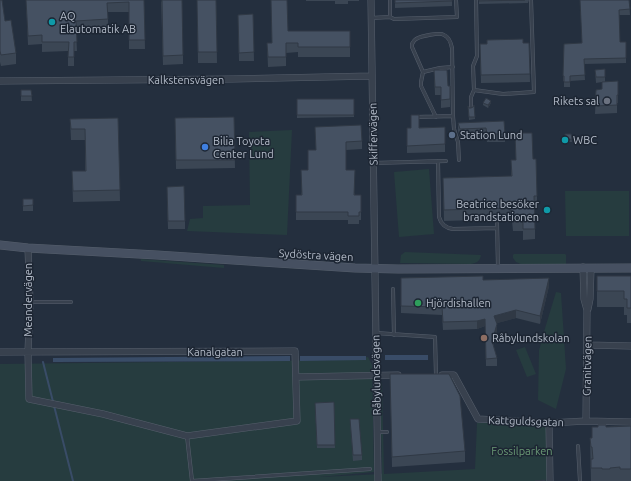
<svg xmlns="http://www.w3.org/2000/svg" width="631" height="481" font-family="Ubuntu,sans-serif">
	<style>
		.green { fill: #263c3f }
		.water { fill: #394c67 }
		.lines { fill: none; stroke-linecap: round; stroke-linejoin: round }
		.stream { stroke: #394c67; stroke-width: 2 }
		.service-casing { stroke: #565f6c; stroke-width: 4 }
		.minor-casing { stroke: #565f6c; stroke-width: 7 }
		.secondary-casing { stroke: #565f6c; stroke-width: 9 }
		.service { stroke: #38414e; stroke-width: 3 }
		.minor { stroke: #38414e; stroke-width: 6 }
		.secondary { stroke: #465061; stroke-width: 8 }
		.wall { fill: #3b4654 }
		.shaded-wall { fill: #303945 }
		.building { fill: #455162; stroke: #303945 }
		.culture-dot { fill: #0f9aa8; stroke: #1d2633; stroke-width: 1.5 }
		.worship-dot { fill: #6b7280; stroke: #1d2633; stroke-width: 1.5 }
		.service-dot { fill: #5c6f8a; stroke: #1d2633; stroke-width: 1.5 }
		.shop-dot { fill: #3f7fe0; stroke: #1d2633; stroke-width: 1.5 }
		.leisure-dot { fill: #2e9e5b; stroke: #1d2633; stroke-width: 1.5 }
		.education-dot { fill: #8d6e63; stroke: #1d2633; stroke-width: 1.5 }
		.labels { text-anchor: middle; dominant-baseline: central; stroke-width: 3; stroke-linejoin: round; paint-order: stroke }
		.poi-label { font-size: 11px; fill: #b4bcc9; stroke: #1d2633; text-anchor: start }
		.street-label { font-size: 11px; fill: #b4bcc9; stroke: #1d2633 }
		.park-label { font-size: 11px; fill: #6b9a76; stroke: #1d2633 }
	</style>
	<rect width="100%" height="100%" fill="#242f3e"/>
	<path class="green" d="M292,130L287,235L187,231L190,219L203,218V206L250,205L249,132Z
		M429,169L434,234L399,237L394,172Z
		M565,191H629V236H566Z
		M405,252L481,255C480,261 477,263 471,264L400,263L401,255Z
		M514,254H565L566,255V264L523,265L516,262L513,258V255Z
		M141,259L224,265V268L141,261Z
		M556,292L561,293L566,369L556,409L538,400L539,350L541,344L539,343L541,335H543Z
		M525,347L536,374L527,377L516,350Z
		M368,357L372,365L374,472L320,477L382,474L380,385L382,382L384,474L475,469L477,423L552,420V481H0V364L343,360Z"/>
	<path class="water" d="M385,355H428V360H385Z
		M290,356V361L53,362V358Z
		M300,356H366V360L300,361Z"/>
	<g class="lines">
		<path class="stream" d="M43,362L73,481"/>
		<g class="service-casing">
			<path id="service" d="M390,0V17
				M476,0L477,56L473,66L474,90L503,94L534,92L531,0
				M371,18L390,17L394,19L457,17L456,0
				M423,72L440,68L453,67
				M471,108V97L474,90
				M416,117L453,116L454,129L458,142L459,160
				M436,117L421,86V82L423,72L412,47V44C413,42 414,40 416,39C421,36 440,32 444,35C449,37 451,43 452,48L453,116
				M438,161L439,217C441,224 445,228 453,229L497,228
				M373,163L446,161
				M497,223L498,267
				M393,289L394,335
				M30,302H71
				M376,333L435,337L436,375
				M377,432H387
				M187,436L192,481
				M578,446L580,481
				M192,481L370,469"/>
		</g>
		<g class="minor-casing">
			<path id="minor" d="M371,0L378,481
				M0,81L232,79L372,76
				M583,267L584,299L587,310L586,421
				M588,309L590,299L591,268
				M587,345L631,346
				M0,352C98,351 197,352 295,351L297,421L187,436L103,414L29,399L28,352L30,302L28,248
				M442,375H454L478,419L549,423L586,421L631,422
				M296,377L398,375
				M549,423L550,481"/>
		</g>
		<g class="secondary-casing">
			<path id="secondary" d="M0,245L28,248L157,255L355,268L398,269L631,268"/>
		</g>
		<use href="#service" class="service"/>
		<use href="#minor" class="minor"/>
		<use href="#secondary" class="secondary"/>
	</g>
	<path class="wall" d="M0,0L5,21L16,53V64L1,66L0,62Z
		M26,0H144L145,49H129V12H108V28L76,30L77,51H74V66H68V51L42,52V44L28,45Z
		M161,0L183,55V64L163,65Z
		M197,0H216L217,63H198Z
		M306,0H359V1H348V4H335V1H306Z
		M395,0H452V6L395,8Z
		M479,0H529L528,3L479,4Z
		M629,0L630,15H619L620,42H626V63L584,64L585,80L570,81V87H564V81H563L564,44L581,43Z
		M253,14L254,61H239L238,15Z
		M288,31H350V57H298V52L286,53V66L268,67L267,43H271Z
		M529,43L530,82L481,83L480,44Z
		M605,69V82L618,95V103H617V113L595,114L596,90L602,89V82L596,83L595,70Z
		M434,70L448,86H450V107L441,108V95H435Z
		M21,90H31L32,101H21Z
		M297,99H354V117L297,118Z
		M483,103H491L488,108L483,105Z
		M468,106L475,117V119L469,120Z
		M234,117L235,168L176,169L175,118Z
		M118,118L120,201L73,202L72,171H85V140H71L70,119Z
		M504,121L505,142H487L486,137H460L458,131V123Z
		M315,127L362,141V149L346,150V170L355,195H361V220H359V224H348V220H296V195H301L308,170L316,150Z
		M445,127V152L407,153V128Z
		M515,133L533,159L537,196V206H535V239L523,240V231H513L512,221H510V219L444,221L443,178L511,176V160H516Z
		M565,134H571L572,142H565Z
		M167,195L185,221V229H168Z
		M23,199H33V211H23Z
		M597,276H631V323H627V315H624V307H597Z
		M401,278L483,280L549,286L540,324L516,318L497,323V332L493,345L497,358V366H486L485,326L477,329L443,330L442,315L401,313Z
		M390,374L465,451V462L392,467Z
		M334,402L335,448H317L315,403Z
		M350,419L362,455V460L353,461Z
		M631,426V481H591L590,438H592L606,427Z"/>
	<path class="shaded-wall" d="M491,101V103L488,108V105Z
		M549,278V286L540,324V316Z
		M516,310V318L494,324V316Z
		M485,319V326L477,329V321Z
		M497,324V332L492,348V341Z"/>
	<path class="building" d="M0,0H2L5,21L11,20L16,53L1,55L0,51Z
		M26,0H144L145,40H129V2L107,3L108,19L76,21L77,42H74V57H68L69,42H42V35L28,36Z
		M162,0H182L183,55L163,56Z
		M197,0H216L217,52H198Z
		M271,0H287L288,31H350V47H298V43H286V57H268L267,43H272Z
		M395,0H452V1L395,3Z
		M479,0H525L479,1Z
		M580,0H629L630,9L619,10L620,42H626V58L584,59L585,75L570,76V82H564V76H563L564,44L582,43Z
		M253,14L254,52L239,53L238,15Z
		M523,39V43H529L530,74L481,75L480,44H487V40Z
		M605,69V77H596L595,70Z
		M434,70H447L448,86H450V99L441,100V87H435Z
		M618,81V95H617V105L595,106L596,90L602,89V82Z
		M21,90H31L32,96H21Z
		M486,98L491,101L488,105L483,103Z
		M297,99H354V115H297Z
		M474,105L475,117H469L468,106L469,108H471L473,107Z
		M411,115H419V128L445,127V144L407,146V128H411Z
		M234,117L235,160H176L175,118Z
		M118,118L120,190L73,191L72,171H86L85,129H71L70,119Z
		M504,121L505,134H487L486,128L460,129L458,123Z
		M361,125L362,141L346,142V170H355L354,195H361V212H359V216H348V212H296V195H302L301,170H308V150H316L315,127Z
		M515,133H532L533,159H536L537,196H534L535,229H523V220L513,221L512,210L510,211V208L444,210L443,178L512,176L511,160H516Z
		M565,134H571L572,139L565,140Z
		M184,186L185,221H168L167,187Z
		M23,199H33V205L23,206Z
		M483,276V280L549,278L540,316L516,310L494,316L497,324L492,341L497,358L486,359L485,319L477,321L443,322L442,307L401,306V278Z
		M597,276H631V308H627V299H624V291H597Z
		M390,374H449L460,396L465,451L392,457Z
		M334,402L335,445H317L315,403Z
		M350,419H359L362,455H353Z
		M598,425H606V427L631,426V469H620V467L610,468V469H602V468H591V459H593L592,447H591L590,438H592V427H598Z
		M545,480V481H535Z"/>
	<g class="culture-dot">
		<circle cx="52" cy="22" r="4"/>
		<circle cx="565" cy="140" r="4"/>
		<circle cx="547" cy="210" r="4"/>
	</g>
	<circle class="worship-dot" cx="607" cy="101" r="4"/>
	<circle class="service-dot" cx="452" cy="135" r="4"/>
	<circle class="shop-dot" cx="205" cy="147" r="4"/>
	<circle class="leisure-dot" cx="418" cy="303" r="4"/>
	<circle class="education-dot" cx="484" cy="338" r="4"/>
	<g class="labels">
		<g class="poi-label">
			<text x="60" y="16">AQ<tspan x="60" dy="13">Elautomatik AB</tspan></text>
			<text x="599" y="101" text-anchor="end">Rikets sal</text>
			<text x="460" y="135">Station Lund</text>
			<text x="573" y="140">WBC</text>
			<text x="213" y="141">Bilia Toyota<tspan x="213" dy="13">Center Lund</tspan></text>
			<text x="539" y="204" text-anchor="end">Beatrice besöker<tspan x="539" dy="13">brandstationen</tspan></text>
			<text x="426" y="303">Hjördishallen</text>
			<text x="492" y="338">Råbylundskolan</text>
		</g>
		<g class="street-label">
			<text x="186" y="80">Kalkstensvägen</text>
			<text transform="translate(373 134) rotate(-91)">Skiffervägen</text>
			<text transform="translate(316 255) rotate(3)">Sydöstra vägen</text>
			<text transform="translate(28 300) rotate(-90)">Meandervägen</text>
			<text x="215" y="352">Kanalgatan</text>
			<text transform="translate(587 366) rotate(-89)">Granitvägen</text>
			<text transform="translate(376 375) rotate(-91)">Råbylundsvägen</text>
			<text transform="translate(526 421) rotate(2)">Kattguldsgatan</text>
		</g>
		<g class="park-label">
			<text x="522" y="451">Fossilparken</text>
		</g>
	</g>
</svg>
